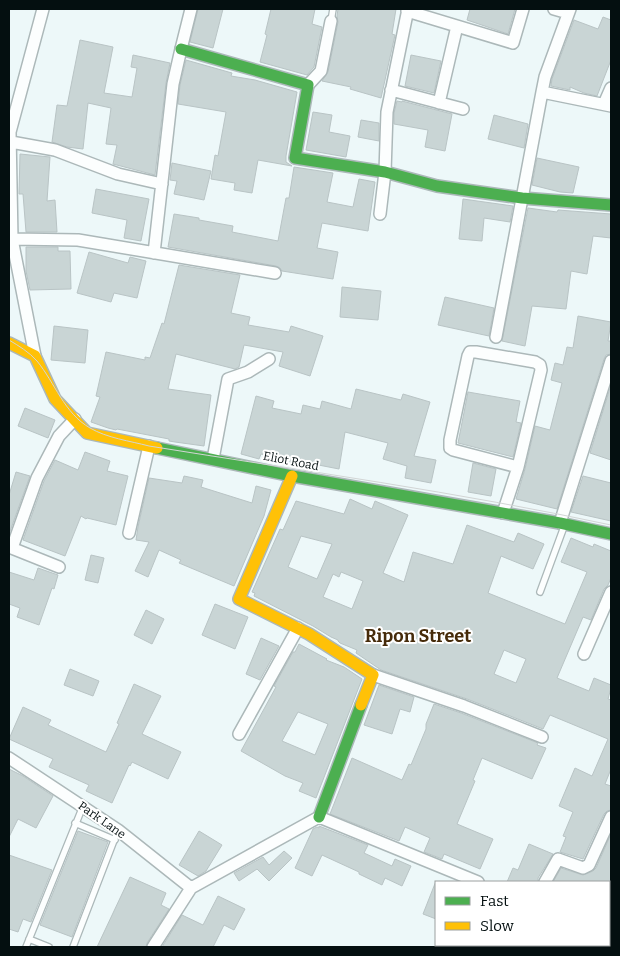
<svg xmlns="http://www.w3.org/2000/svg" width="620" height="956" font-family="Bitter,serif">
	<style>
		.building { fill: #c9d5d5; stroke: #b9c4c5; fill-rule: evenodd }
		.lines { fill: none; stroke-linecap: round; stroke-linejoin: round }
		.lane-casing { stroke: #acb8b9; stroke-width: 8 }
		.street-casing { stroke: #acb8b9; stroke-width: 14 }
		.fast-casing { stroke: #acb8b9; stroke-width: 14 }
		.slow-casing { stroke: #acb8b9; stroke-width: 14 }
		.lane { stroke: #fcfefe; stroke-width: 5.5 }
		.street { stroke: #fcfefe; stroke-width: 11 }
		.fast { stroke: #4caf50; stroke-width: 11 }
		.slow { stroke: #ffc107; stroke-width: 11 }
		.tram { stroke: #d2d5d5; stroke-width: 1 }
		.labels { text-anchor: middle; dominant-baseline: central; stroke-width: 4; stroke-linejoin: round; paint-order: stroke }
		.street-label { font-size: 12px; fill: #040f10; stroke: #fff }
		.district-label { font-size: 18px; font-weight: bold; fill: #462b0a; stroke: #fff }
	</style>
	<rect width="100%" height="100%" fill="#edf8f9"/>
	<path class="building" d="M198,9H223L213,48L190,42Z
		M271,9H315L312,24L322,27L314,67L307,75L260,62L267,35L265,34Z
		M338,9H396L392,34L395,35L381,98L350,89L351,87L322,81L328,72L338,22L337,16Z
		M470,9H515L508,34L467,20Z
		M603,17L611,20V60L597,96L584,93L570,87V90L551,86L552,79L574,20L598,29Z
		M80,40L113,47L104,93L132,97L137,68L131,67L133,55L170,63L166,83L155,175L113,164L117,145L106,144L111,108L88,103L83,149L67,147L52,142L57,105L67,106Z
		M411,55L441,61L434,93L405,86Z
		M186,60L232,73L231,76L255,80L297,92L286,156V162L292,166L258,160L252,193L234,190L235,183L211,179L215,155L218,156L226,112L178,104L180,85Z
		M397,101L402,102V101L452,114L445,151L425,147L428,130L394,124V113Z
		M313,112L332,115L329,132L350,136L346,157L306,150Z
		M494,115L528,124L524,148L488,139Z
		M361,120L379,123V141L358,137Z
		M20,154L50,157L47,201L55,200L57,232H26L23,194H19Z
		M537,158L579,167L573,193L560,192L532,185Z
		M172,163L211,171L204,200L174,194L177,181L170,180Z
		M294,167L333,173L327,202L353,207L359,179L375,182L368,231L322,223L317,248L338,252L333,279L282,271L280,268L276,266L168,247L174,214L199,218V220L233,226L232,232L278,241L286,198H289Z
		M96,189L149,199L141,241L124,238L127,220L92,213Z
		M463,199L513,206L510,222L484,218L482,241L459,239Z
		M528,208L557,212L558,210L611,214V238L593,236L587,274L571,271L566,309L532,306L525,346L502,341Z
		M26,247H58V251H70L71,289L30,290L26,271Z
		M89,252L128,263L130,257L146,261L137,298L114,293L111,302L77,293Z
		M179,265L240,275L231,313L250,317L248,325L289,332L291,326L323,336L310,376L279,366L283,352L244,345L239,367L235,369L176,354L168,389L211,395L204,446L175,442L169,441V439L117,429L116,430L108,428L91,422L100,397L96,396L106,352L145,360V357L150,358L162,323L164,324Z
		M342,287L381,291L378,320L340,317Z
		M445,297L494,308L489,336L438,325Z
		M578,316L611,322L608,341H611V354L606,355L604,359L557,509L516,499L525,469L535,426L550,430L562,383L551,380L555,363L563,365L567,347L573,348Z
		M54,326L88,330L85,363L51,360Z
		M611,385V460L590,453Z
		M356,389L401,400L403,394L430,402L414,456L436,460L431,483L405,478L407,466L383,459L388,443L345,432L339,469L303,462L302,465L290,462V460L261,454L259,459L241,454L256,396L274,401L272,408L301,414L303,405L320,409L322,401L351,409Z
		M468,392L520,401L516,422L521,423L513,457L458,443Z
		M25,408L55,420L48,438L18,426Z
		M85,452L110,461L107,471L128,476L116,525L87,518L86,519L81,516L65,556L23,540L44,481L55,460L78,470Z
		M473,463L496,469L491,496L468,492Z
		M16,472L30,476L9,534V495Z
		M184,476L203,480L201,487L252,503L256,486L271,490L264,516L234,586L179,563L181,560L159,550L148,577L135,571L149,542L136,540L138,527L149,478L182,483Z
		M583,476L611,483V521L571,512Z
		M350,499L372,509L375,501L408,515L383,573L404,582L413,552L453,564L467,525L514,542L518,533L544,544L533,569L501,556L488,593L565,624L587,572L561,562L571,538L593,547L594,544L611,551V578L608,585L604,589L591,620L583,617L557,678L589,691L594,678L611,685V688L608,699L611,700V769L605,784L611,786V810L607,811L604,814L583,859L560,852L566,837L563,836L573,812L559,806L575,768L592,776L608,739L550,715L543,729L467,699L381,670L356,653L357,650L340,643L338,641V640L331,637L313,626L254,596L255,593L252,592L280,529L283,530L296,501L344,514ZM301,536L332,544L317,579L288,567ZM341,572L363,581L352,609L323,597L333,574L339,577ZM504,650L526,659L516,683L494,674Z
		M91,555L104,558L98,583L85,580Z
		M38,568L58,575L54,589L52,588L39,625L17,617L20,608L9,604V572L34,580Z
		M215,604L248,617L235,649L202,635Z
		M146,610L164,619L152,644L134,635Z
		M261,638L279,646L260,680L246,674Z
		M299,644L327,659L326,660L344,667L362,679L316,798L299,791L303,783L285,776L241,751L276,687L274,686L293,652H295ZM298,712L328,724L315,755L282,741Z
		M70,669L99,681L93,696L64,685Z
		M134,684L161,696L142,734L181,752L168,779L132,762L130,766L129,765L112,803L86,791L89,785L49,767L53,759L9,739L23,707L51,720L48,725L106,752L119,724L117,723Z
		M379,685L414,697L410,712L400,709L392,734L364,725Z
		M434,704L461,713L538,743L537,745L546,748L532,779L482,758L473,780L475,781L457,824L493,839L480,869L444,854L442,859L424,852L430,838L405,827L399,841L330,814L352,758L402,780L409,764L411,765L426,729V724Z
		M9,769L23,776L53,796L36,828L18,819L9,837Z
		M319,826L368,845L364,853L392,866L395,859L411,866L402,886L385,878L382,885L359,874V872L322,855L312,876L295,868L313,829L317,827L319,828Z
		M78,831L108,842L72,937L40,925Z
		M199,831L222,845L206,871L198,876L179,865Z
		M611,834V882H553L561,868L583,875L593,871L596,868Z
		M529,844L553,854L538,878V882H507L513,868L518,870Z
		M284,851L292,858L269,881L257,869L239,881L234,873L263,857L269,865Z
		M9,855L52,870L31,922L23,919L18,932L9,929Z
		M130,877L166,893L161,905L169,909L147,943L146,947H97Z
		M436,881V919L423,914Z
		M218,896L245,909L234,930L224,925L213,947H162L182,915L203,925Z"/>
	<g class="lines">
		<g class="lane-casing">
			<path id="lane" d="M331,21L333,9
				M540,592L565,524
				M75,823L115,840
				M29,939L49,947
				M26,947L83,806
				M73,947L118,830"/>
		</g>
		<g class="street-casing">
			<path id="street" d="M554,9L568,13
				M407,11L513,43L523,9
				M308,85L321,71L331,21
				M391,90L463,109
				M542,92L611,106
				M439,103L457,26
				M604,104L611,88
				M11,142L55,150L118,174L162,184
				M380,214L385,172L387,112L408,9
				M12,239L78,240L275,273
				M154,253L173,84L181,49L191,9
				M496,337L542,92L545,77L570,9
				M35,356L12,239L10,132L43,9
				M213,459L228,379L248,372L269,359
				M503,513L518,467L453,450L450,448V440L468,356L470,352H476L535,362L540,365L541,370L518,467
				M560,523L611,361
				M129,533L149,446
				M9,547L59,567
				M12,548L37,478L59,436L75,419
				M584,654L611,592
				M373,675L464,706L542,737
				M239,734L298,628
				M9,758L118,830L191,888
				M545,882L558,859L583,868L589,865L611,817
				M153,947L191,888L319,817L478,882
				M506,947L507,945"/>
		</g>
		<g class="fast-casing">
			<path id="fast" d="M181,49L308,85L295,158L385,172L437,186L522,198L611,205
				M157,448L292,476L560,523L611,534
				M319,817L361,705"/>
		</g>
		<g class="slow-casing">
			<path id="slow" d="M9,343L35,356L55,399L87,433L157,448
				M292,476L239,599L309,634L373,675L361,705"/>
		</g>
		<use href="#lane" class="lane"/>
		<use href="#street" class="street"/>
		<use href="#fast" class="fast"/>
		<use href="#slow" class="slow"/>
		<path class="tram" d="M9,340C19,346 29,352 37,361C55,383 64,413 90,428C107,438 130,441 149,446C304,471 458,492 611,525"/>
	</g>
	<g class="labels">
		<g class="street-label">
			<text transform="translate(291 461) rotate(11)">Eliot Road</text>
			<text transform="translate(102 820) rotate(35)">Park Lane</text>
		</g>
		<g class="district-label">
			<text x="418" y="636">Ripon Street</text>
		</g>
	</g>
	<rect width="620" height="956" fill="none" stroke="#040f10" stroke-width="20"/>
	<rect x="435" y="881" width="175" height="65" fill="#ffffff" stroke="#9b9f9f"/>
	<rect x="445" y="897" width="25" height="8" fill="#4caf50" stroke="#9b9f9f"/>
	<text x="480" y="906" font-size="15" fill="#040f10">Fast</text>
	<rect x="445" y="922" width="25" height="8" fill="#ffc107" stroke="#9b9f9f"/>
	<text x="480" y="931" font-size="15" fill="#040f10">Slow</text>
</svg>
